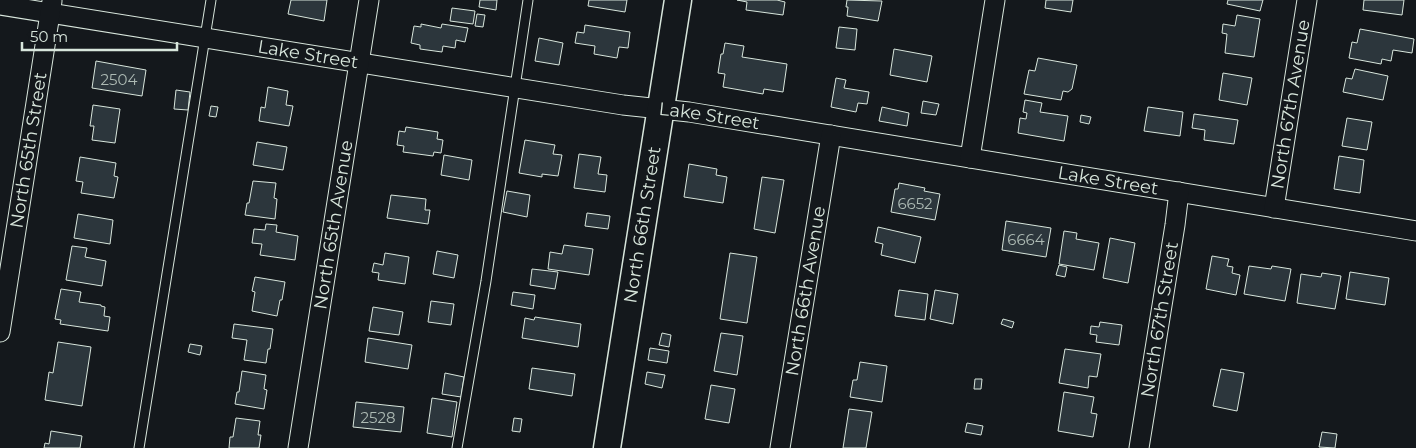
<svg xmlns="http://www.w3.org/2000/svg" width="1416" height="448" font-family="Montserrat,sans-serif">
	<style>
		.building { fill: #2c363c; stroke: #d8e6dc }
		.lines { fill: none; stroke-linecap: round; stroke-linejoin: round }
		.lane-casing { stroke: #d8e6dc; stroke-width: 11 }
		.street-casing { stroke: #d8e6dc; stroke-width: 21 }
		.secondary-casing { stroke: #d8e6dc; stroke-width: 29 }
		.lane { stroke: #14181c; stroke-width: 9 }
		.street { stroke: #14181c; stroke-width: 19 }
		.secondary { stroke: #14181c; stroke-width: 26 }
		.labels { text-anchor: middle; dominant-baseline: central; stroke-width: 4; stroke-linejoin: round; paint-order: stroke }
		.number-label { font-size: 15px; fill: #adbab4 }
		.street-label { font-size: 18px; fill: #d8e6dc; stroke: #14181c }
	</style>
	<rect width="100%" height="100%" fill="#14181c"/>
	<path class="building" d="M291,0H327L324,21L288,14Z
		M480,0H497L496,10L479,7Z
		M589,0H627L625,12L588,6Z
		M737,0H777L785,2L783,15L746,10L747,2Z
		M847,0L882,1L878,21L847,16L848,7H846Z
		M1046,0H1073L1071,12L1045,8Z
		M1228,0H1263L1260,11L1227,4Z
		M1364,0H1404L1402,15L1363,10Z
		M452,8L475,11L473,24L450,21Z
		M477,14L485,15L483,27L475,26Z
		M1237,15L1260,19L1254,57L1225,53L1227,34L1222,33L1223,24L1235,26Z
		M421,24L441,28L442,24L468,28L465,42L456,40L455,48L443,46L442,52L420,49V45L411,43L414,26L421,27Z
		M585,25L630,32L628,48L619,47L617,58L594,54L595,46L575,43L577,32L584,33Z
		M839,27L857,29L855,50L836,48Z
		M1360,29L1414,39L1412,53L1393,50L1391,61L1382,59L1381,64L1349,58L1352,42L1357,43Z
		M539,38L563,43L559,65L535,61Z
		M725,43L744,46L742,57L787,64L783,92L764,89L763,94L723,87L725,74L718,73L721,54H723Z
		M894,49L932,56L927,82L890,75Z
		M1038,58L1077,65L1072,89L1068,92L1063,91L1061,100L1024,94L1029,70L1035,71Z
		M96,61L146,70L142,96L92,88Z
		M1355,69L1388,76L1383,100L1343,92L1346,78L1352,79Z
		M1223,73L1252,78L1247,105L1219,100Z
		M836,78L846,80L844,88L869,92L867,104L858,103L856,112L831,107Z
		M268,87L288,91L286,105L293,106L289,126L259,121L261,107L265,108Z
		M176,90L190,92L188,110L174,109Z
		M1025,100L1042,103L1040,112L1068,116L1064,141L1018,133L1020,118L1026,119L1027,113L1023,112Z
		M923,101L939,104L936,115L921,113Z
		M93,105L120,109L115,143L92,140L94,126H90Z
		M211,106L218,107L216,117L209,116Z
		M882,107L909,113L907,126L879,121Z
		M1148,107L1183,112L1180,136L1144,131Z
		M1194,114L1238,120L1234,144L1204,140L1205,130L1192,128Z
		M1081,115L1091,117L1089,124L1080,122Z
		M1347,118L1372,122L1367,150L1342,146Z
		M406,127L438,132L437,139L443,140L441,153L434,152L433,156L403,152L404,146L397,145L399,131L405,132Z
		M525,140L555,145L553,154L562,155L558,176L542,174V177L519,173Z
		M257,142L287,147L283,170L253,165Z
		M579,154L601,157L598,174L607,175L605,192L574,188Z
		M444,155L472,160L469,180L441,175Z
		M1339,156L1364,160L1360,193L1334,189Z
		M80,157L116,163L114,176L118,177L114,198L81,193L83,182L76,181Z
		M689,164L717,169L716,175L727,177L723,203L684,197Z
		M762,177L784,180L775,233L754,229Z
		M253,181L276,183L274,198L277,199L275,219L245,215L247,203H249Z
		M899,183L925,188L924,191L940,194L935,220L891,212L895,189H898Z
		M507,191L530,195L527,217L503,212Z
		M391,195L426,199L425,210H430L428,224L387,218Z
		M587,213L610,216L608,229L585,226Z
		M78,214L113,220L110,244L74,238Z
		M1006,221L1051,228L1046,257L1002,250Z
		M266,224L277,225L276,232L298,236L295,260L260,255L262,244L252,243L254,229L265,230Z
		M878,227L921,237L915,263L881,255L883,244L875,242Z
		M1064,231L1077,233L1076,239L1099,243L1094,270L1059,264Z
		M1110,238L1135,243L1128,283L1103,278Z
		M564,245L593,249L589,275L548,269L550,252L562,254Z
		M72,246L87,248L85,257L106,261L102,286L66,280Z
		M437,251L458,255L454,278L433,274Z
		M385,253L409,257L405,284L378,280L379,273L372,272L374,263L383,265Z
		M730,253L757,257L747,323L720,319Z
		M1212,256L1229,259L1227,266L1233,267L1232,273L1240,275L1236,295L1206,289Z
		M1059,265L1067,267L1065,277L1056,275Z
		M1249,266L1271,269L1272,266L1291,269L1285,301L1244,294Z
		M532,269L558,272L555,289L530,285Z
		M1350,272L1389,278L1385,305L1346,299Z
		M1322,273L1341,276L1335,309L1297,303L1301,274L1321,277Z
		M255,277L285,282L282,300H280L277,316L252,311L255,292L252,291Z
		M61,289L81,292L79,302L101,305V306L105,307L104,316L110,317L108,331L60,324L61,320L55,319Z
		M899,290L928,294L925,320L895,316Z
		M935,290L958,294L953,324L930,319Z
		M513,292L535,295L533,309L511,305Z
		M431,301L454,304L451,325L428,322Z
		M373,307L403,312L399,335L369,331Z
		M535,317L581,324L578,347L522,338L525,318L534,320Z
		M1003,319L1014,322L1012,328L1001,324Z
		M1100,322L1122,325L1119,345L1096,342L1097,335L1090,334L1091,326L1099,327Z
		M234,324L273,329L270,349H268L266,363L244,360L247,340L232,338Z
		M662,333L671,335L669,347L659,345Z
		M721,333L743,336L737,375L714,371Z
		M368,338L412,345L408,369L365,362Z
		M58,342L91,347L82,406L45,400L49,372L53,373Z
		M190,344L202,346L200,355L188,352Z
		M650,348L669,351L667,363L648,360Z
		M1065,349L1101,354L1097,377L1089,376L1088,388L1059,383Z
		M860,362L887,366L882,402L850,397L853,380H857Z
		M532,368L575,374L572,396L529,389Z
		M1221,369L1244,373L1237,411L1213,406Z
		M242,371L266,375L264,389L267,390L264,409L235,404L237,392H239Z
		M647,372L665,375L662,388L645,384Z
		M445,373L464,377L461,397L442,394Z
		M975,379H982L981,389H974Z
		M711,385L735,389L729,423L705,419Z
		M1064,392L1094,397L1091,413L1097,414L1093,437L1058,431Z
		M432,398L457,402L452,437L427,433Z
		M356,402L404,407L401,432L353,427Z
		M849,409L872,412L866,448H843Z
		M236,418L260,421L258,435H261L259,448H229L230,437H233Z
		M514,418L522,419L520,432L512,431Z
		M967,423L983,426L981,435L965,432Z
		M51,431L82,436L80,448H44L45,443L49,444Z
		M1322,432L1337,434L1335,448L1319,447Z"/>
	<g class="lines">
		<g class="lane-casing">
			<path id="lane" d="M139,448L211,0
				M457,448L486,281L528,0"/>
		</g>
		<g class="street-casing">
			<g id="street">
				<path id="s1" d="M0,5L623,105L689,112L1416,231"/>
				<path d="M970,158L995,0"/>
				<path id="s2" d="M1274,208L1307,0"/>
				<path id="s3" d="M0,332L52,1"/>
				<path id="s4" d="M298,448L369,0"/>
				<path id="s5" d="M780,448L831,135"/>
				<path id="s6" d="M1139,448L1175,225L1179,192"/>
			</g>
		</g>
		<g class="secondary-casing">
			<g id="secondary">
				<path id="s7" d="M607,448L678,0"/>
			</g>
		</g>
		<use href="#lane" class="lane"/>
		<use href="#street" class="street"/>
		<use href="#secondary" class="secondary"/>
	</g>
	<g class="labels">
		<g class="number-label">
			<text x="119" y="79">2504</text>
			<text x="915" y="203">6652</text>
			<text x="1026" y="239">6664</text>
			<text x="378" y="417">2528</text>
		</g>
		<g class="street-label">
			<text stroke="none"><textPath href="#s1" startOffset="312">Lake Street</textPath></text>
			<text stroke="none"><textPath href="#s2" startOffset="105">North 67th Avenue</textPath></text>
			<text stroke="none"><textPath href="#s1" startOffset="718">Lake Street</textPath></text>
			<text stroke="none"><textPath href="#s3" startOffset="184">North 65th Street</textPath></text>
			<text stroke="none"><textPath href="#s1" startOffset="1122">Lake Street</textPath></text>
			<text stroke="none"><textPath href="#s4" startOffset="226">North 65th Avenue</textPath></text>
			<text stroke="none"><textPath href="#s7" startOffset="226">North 66th Street</textPath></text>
			<text stroke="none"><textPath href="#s5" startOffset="159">North 66th Avenue</textPath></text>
			<text stroke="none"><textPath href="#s6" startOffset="130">North 67th Street</textPath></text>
		</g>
	</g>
	<path d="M22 42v8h155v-8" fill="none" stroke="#d8e6dc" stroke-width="2.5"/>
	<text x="30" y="42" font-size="15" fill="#d8e6dc" stroke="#14181c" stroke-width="4" paint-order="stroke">50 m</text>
</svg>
